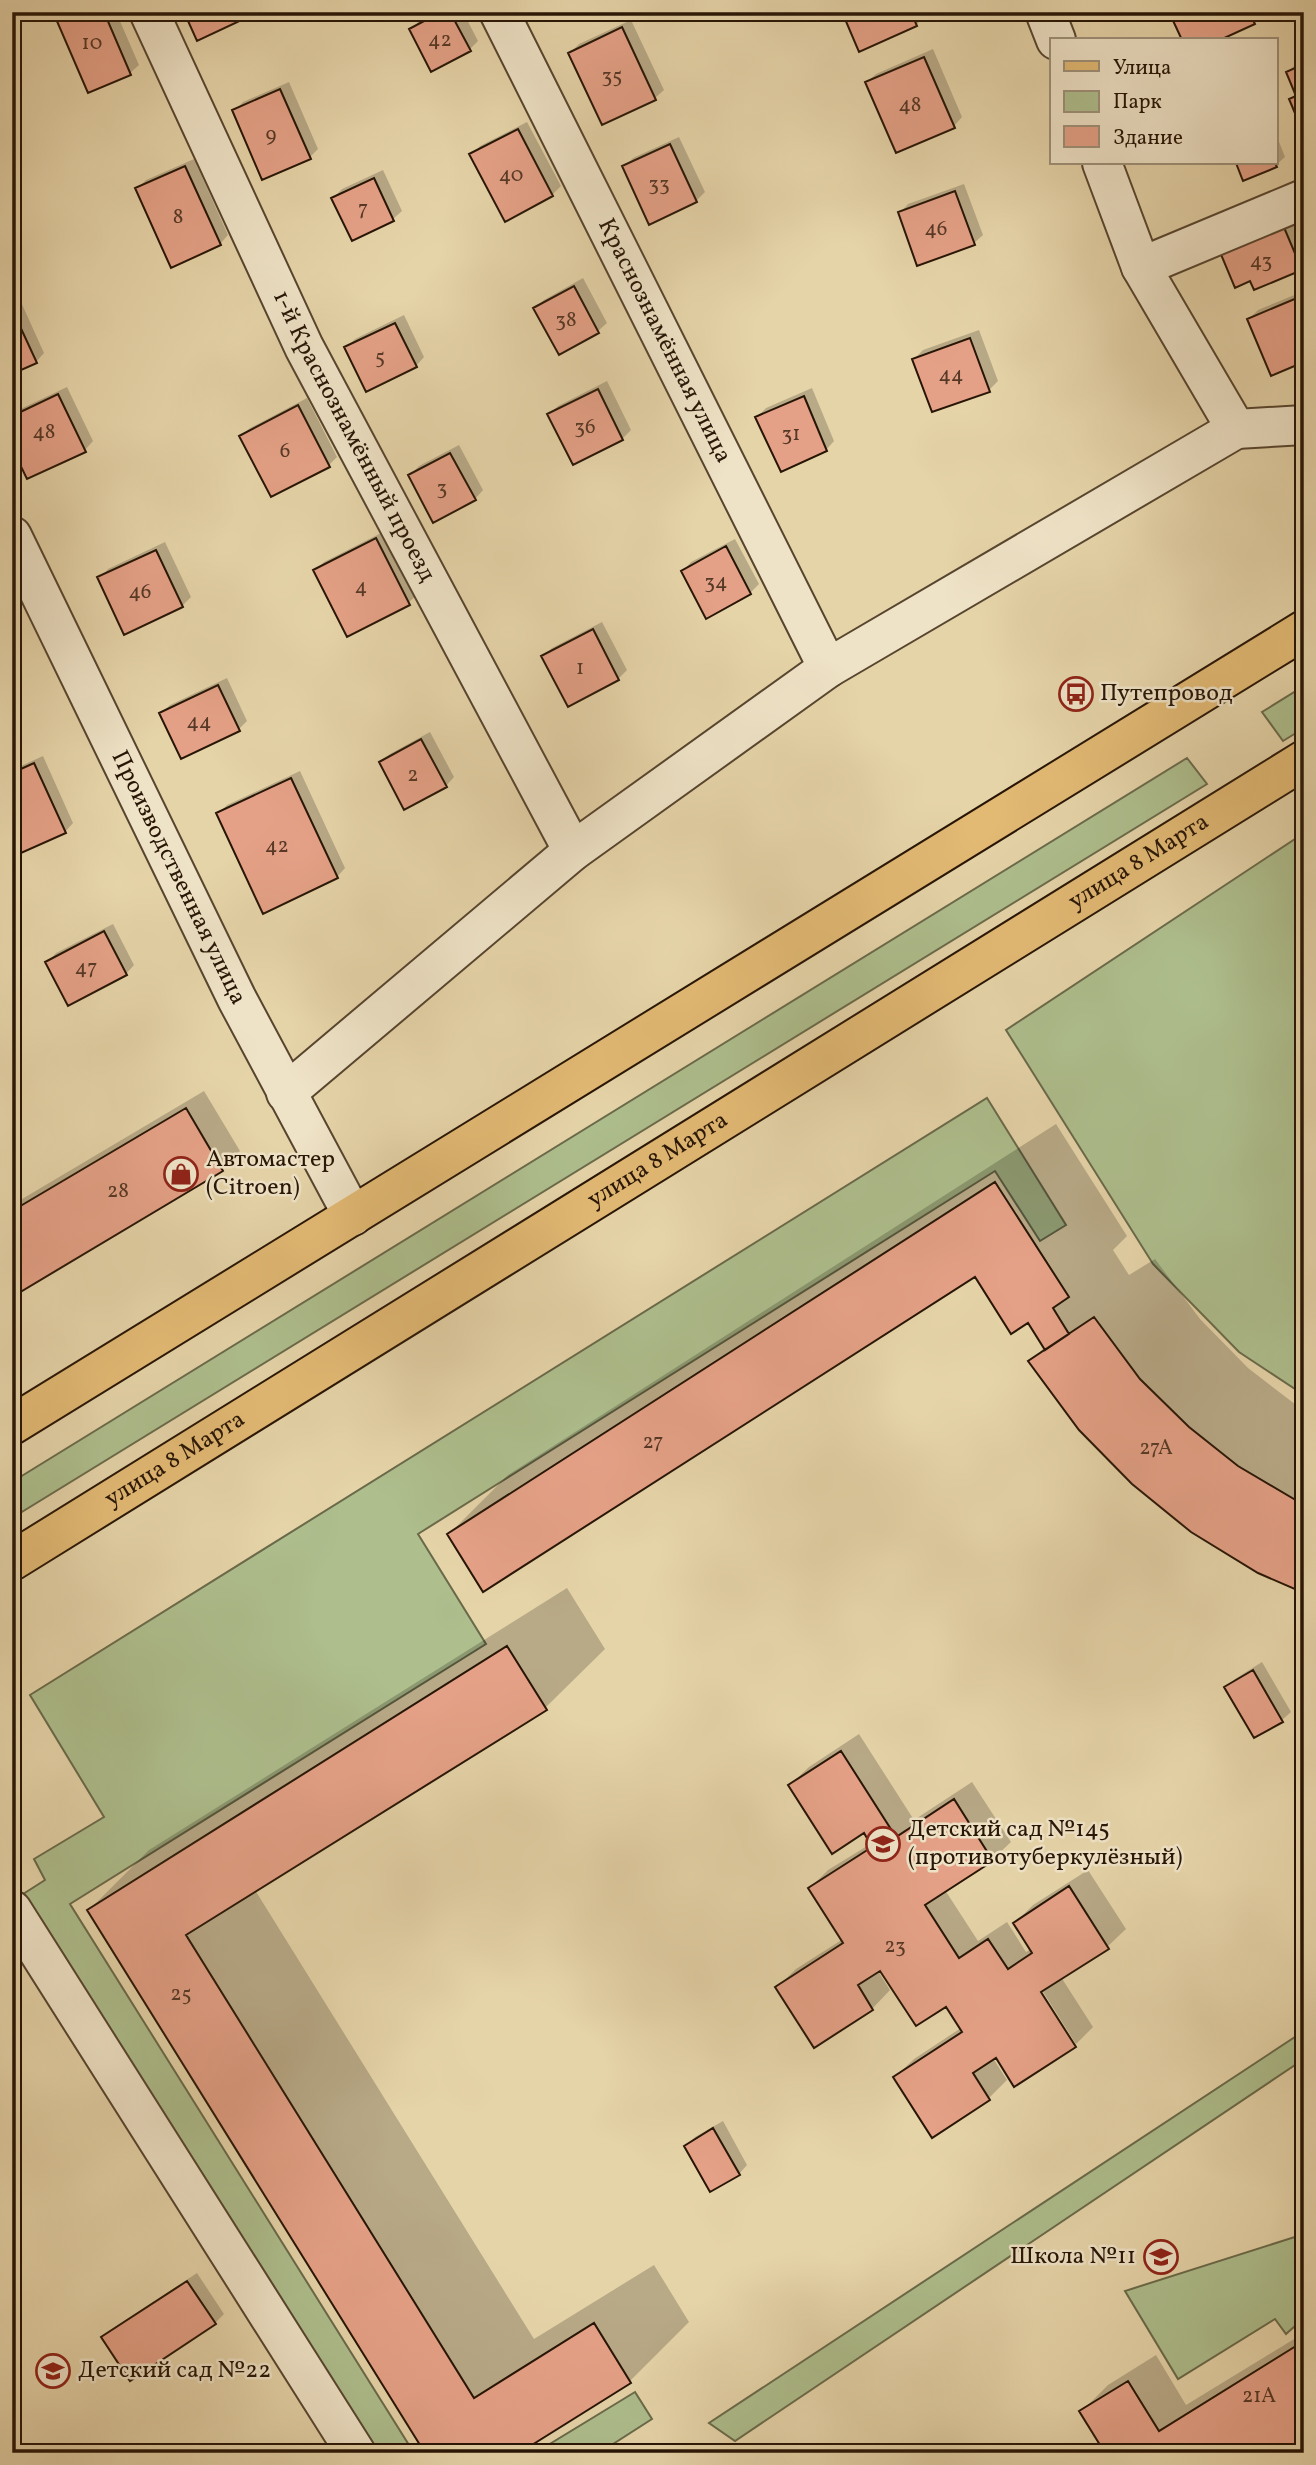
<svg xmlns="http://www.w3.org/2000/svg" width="1316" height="2465" font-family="Vollkorn,serif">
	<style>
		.green { fill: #aebe8d; stroke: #6a6a4a; stroke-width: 2 }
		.shadow { fill: #0003; fill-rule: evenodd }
		.building { fill: #e5a187; stroke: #271506; stroke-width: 2 }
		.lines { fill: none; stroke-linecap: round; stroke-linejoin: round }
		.minor-casing { stroke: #57452f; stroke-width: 42 }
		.primary-casing { stroke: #271506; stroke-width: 42 }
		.minor { stroke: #efe3c7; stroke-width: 38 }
		.primary { stroke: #e3ba74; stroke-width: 38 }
		.labels { text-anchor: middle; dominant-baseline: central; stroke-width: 5; stroke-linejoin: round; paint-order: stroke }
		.number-label { font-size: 21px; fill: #563826 }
		.street-label { font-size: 24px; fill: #271506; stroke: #efe3c7 }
		.poi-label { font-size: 24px; fill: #271506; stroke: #efe3c7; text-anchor: start }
	</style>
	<rect width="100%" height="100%" fill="#e6d4a9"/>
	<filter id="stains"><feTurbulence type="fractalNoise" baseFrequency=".00286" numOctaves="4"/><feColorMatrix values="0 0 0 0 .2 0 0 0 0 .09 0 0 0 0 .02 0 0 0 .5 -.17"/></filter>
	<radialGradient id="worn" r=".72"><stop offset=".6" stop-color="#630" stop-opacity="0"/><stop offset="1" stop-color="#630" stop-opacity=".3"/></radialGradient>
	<path class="green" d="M1304,686V728L1283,741L1262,712Z
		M1187,758L1207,784L12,1518V1482Z
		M1304,833V1395L1239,1352L1153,1264L1006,1030Z
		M987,1098L1066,1225L1040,1241L995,1171L418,1534L486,1644L70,1904L414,2453H377L20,1896L45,1880L34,1859L104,1817L30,1695Z
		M1304,2031V2059L735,2441L709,2423Z
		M1304,2234V2318L1286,2334L1275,2319L1178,2379L1125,2291Z
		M635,2392L652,2419L599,2453H535Z"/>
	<path class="shadow" d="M54,12H116L139,65L130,73L89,91Z
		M436,12H463L478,41L469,50L411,30L419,21Z
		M844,12H923L925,16L916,25Z
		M1171,12H1261L1262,14L1254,23L1216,40H1184Z
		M631,20L664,90L655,98L570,53L579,44Z
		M933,49L962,117L954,126L867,82L876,74Z
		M1304,56V128L1291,100L1297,94L1288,72Z
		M289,82L318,149L310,157L234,111L243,102Z
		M527,122L561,186L552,195L472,155L480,146Z
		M1276,134L1285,157L1276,165L1244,178L1238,163H1276Z
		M679,137L705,192L696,201L624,167L633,158Z
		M194,159L228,235L220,244L137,189L146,180Z
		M383,170L402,211L393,219L333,198L342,189Z
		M964,184L983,235L974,243L900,213L908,204Z
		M1304,214V266L1301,269L1222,253Z
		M583,278L607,323L598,331L560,353L535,308L544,300Z
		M16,291L44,353L36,362L12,372V293Z
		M1304,291V360L1249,319L1258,310Z
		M404,315L424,357L416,366L346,348L355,339Z
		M979,330L998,381L989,390L914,359L923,350Z
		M607,381L631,430L622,439L549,414L558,406Z
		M67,387L93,441L85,450L12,444V413Z
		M812,388L834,441L826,450L757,417L766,408Z
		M307,398L337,457L329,465L241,436L250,428Z
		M459,445L483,490L475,499L410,475L419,466Z
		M385,531L417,595L408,603L316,570L324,562Z
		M735,539L759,584L750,593L683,571L691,562Z
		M165,542L191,597L182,606L100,578L108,569Z
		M602,622L627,670L618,679L568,704L543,656L552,648Z
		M227,678L247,721L239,729L161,713L170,705Z
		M430,732L454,777L446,786L381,762L390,754Z
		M43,756L73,823L65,832L12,855V770Z
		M300,771L345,868L337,877L218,814L227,805Z
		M113,924L134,965L126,974L48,962L56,953Z
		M204,1091L240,1151L222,1169L12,1294V1205Z
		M1056,1124L1127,1236L1113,1250L1129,1275L1155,1259L1200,1319L1248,1368L1304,1411V1591L1030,1361L1045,1347L1028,1321L975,1274L449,1534L508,1475Z
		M567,1588L605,1649L545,1708L255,1890L534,2339L654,2265L689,2322L630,2381L515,2453L89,1910L149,1850Z
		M1262,1662L1291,1712L1282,1720L1255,1736L1226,1687L1235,1679Z
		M859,1734L914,1820L972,1782L1011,1842L992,1860L945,1890L978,1941L1007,1922L1026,1952L1031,1949L1015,1923L1033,1905L1088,1870L1126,1929L1107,1947L1061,1977L1093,2027L1075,2045L996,2056L993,2058L1007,2080L989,2098L895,2077L914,2059L961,2028L946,2004L881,1969L878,1971L890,1990L872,2009L815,2046L777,1987L796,1969L843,1939L810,1888L828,1870L872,1843L864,1831L790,1785L809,1767ZM1038,1984L1076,2044H1072L1035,1986Z
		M723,2121L747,2165L739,2174L686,2146L695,2137Z
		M197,2273L224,2314L215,2323L103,2337L112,2329Z
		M1304,2333V2453H1107L1081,2412L1108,2385L1156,2355L1186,2405Z"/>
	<path class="building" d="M53,12H104L131,75L88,93Z
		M184,12H244L246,18L197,41Z
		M441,12H450L471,51L431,72L409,29Z
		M842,12H911L917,26L859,52Z
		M1169,12H1249L1255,24L1220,40H1182Z
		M622,27L656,100L602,125L568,53Z
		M924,57L955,128L896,153L865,82Z
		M1304,64V130H1302L1289,99L1296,96L1286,72Z
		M280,89L311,159L262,180L232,110Z
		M518,129L553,196L505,222L469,154Z
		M670,144L697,202L649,225L622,166Z
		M1236,163H1275L1277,167L1243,181Z
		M185,166L221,245L171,268L135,188Z
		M374,178L394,221L352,241L331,198Z
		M955,191L975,245L917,266L898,212Z
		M1283,225L1302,270L1254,290L1250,281L1235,288L1220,252Z
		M574,286L599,333L559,355L533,308Z
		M1304,295V362L1271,376L1247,319Z
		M12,309L37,363L12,374Z
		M395,323L417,367L366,392L344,347Z
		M970,338L990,392L932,412L912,359Z
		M598,389L623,440L573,465L547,414Z
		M58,394L86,452L27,479L12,448V416Z
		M804,396L827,451L781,472L755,417Z
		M298,405L330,467L271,497L239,436Z
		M450,453L476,500L433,523L408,475Z
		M376,538L410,605L347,637L313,570Z
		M726,546L751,594L706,619L681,571Z
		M156,550L183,607L124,635L97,577Z
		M593,629L619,680L568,707L541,656Z
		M218,685L240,731L181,759L159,713Z
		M421,739L447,787L404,810L379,762Z
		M34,763L66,833L12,857V773Z
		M291,778L338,878L263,914L216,813Z
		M104,931L127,975L68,1006L45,962Z
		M186,1108L223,1171L12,1297V1211Z
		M995,1182L1069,1297L1053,1308L1069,1334L1045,1350L1028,1323L1011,1334L975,1277L483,1592L447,1534Z
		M1094,1317L1140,1379L1189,1427L1238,1466L1304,1505V1593L1258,1573L1191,1532L1132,1484L1079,1430L1028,1361Z
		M507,1646L547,1710L186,1935L474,2398L594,2323L631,2383L519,2453H425L87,1910Z
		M1253,1670L1283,1722L1254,1738L1224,1687Z
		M841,1751L896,1837L954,1799L993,1861L925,1905L959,1958L988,1939L1008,1969L1032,1953L1013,1923L1069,1886L1109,1949L1041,1992L1076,2047L1014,2087L996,2058L973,2073L990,2100L932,2138L893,2077L962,2032L946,2007L916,2026L880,1971L858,1985L873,2010L814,2048L775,1987L843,1943L808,1888L872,1847L864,1833L832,1854L788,1785Z
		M713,2128L740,2175L710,2192L684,2146Z
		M187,2281L216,2324L130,2381L101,2337Z
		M1304,2341V2453H1105L1079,2411L1128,2381L1159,2431Z"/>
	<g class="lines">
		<g class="minor-casing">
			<g id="minor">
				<path id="s1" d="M149,12L304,347L573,851"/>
				<path id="s2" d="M499,12L828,668"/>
				<path d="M1045,12L1056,40"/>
				<path d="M1102,163L1141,267L1236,429L1304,425"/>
				<path d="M1141,267L1304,199"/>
				<path id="s3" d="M12,536L237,999L353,1216"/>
				<path d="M286,1093L573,851L828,668L1236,429"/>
				<path d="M12,1910L356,2453"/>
			</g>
		</g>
		<g class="primary-casing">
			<g id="primary">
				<path d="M12,1425L1304,630"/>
				<path id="s4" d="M12,1561L1304,760"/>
			</g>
		</g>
		<use href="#minor" class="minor"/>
		<use href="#primary" class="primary"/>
	</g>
	<defs>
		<g id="bus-ring" transform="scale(1.75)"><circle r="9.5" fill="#efe3c7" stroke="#8f2418" stroke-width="1.5"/><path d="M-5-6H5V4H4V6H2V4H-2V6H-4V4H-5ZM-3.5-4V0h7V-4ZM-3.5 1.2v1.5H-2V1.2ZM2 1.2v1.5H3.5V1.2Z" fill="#8f2418"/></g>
		<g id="shop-ring" transform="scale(1.75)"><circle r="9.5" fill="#efe3c7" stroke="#8f2418" stroke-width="1.5"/><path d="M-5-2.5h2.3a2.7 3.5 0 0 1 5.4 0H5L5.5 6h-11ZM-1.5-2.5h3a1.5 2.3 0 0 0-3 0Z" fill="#8f2418"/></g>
		<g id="school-ring" transform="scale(1.75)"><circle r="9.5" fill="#efe3c7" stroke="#8f2418" stroke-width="1.5"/><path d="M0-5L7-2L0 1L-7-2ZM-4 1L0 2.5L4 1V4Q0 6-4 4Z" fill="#8f2418"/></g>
	</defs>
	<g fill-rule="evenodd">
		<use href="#bus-ring" x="1076" y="694"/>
		<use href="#shop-ring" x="181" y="1174"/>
		<use href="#school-ring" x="883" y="1844"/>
		<use href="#school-ring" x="1161" y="2257"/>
		<use href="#school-ring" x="53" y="2371"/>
	</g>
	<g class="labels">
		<g class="number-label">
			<text x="440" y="40">42</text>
			<text x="92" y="43">10</text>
			<text x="612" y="76">35</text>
			<text x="910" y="105">48</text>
			<text x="271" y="135">9</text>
			<text x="511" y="175">40</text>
			<text x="659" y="184">33</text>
			<text x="363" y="209">7</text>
			<text x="178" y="217">8</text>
			<text x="936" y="229">46</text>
			<text x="1261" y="261">43</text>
			<text x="566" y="320">38</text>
			<text x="380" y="357">5</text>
			<text x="951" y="375">44</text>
			<text x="585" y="427">36</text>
			<text x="44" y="432">48</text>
			<text x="791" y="434">31</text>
			<text x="285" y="451">6</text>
			<text x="442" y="488">3</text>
			<text x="716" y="582">34</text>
			<text x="361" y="587">4</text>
			<text x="140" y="592">46</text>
			<text x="580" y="668">1</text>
			<text x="199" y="722">44</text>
			<text x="413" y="775">2</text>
			<text x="277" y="846">42</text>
			<text x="86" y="968">47</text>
			<text x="118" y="1191">28</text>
			<text x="653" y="1442">27</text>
			<text x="1156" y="1448">27А</text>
			<text x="895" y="1946">23</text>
			<text x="181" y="1994">25</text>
			<text x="1259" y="2396">21А</text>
		</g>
		<g class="street-label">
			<text stroke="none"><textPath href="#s2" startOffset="368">Краснознамённая улица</textPath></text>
			<text stroke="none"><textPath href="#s1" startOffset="471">1-й Краснознамённый проезд</textPath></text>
			<text stroke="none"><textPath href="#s4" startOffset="1326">улица 8 Марта</textPath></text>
			<text stroke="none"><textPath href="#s3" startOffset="380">Производственная улица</textPath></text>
			<text stroke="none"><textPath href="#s4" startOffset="760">улица 8 Марта</textPath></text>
			<text stroke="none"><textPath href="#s4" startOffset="192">улица 8 Марта</textPath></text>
		</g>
		<g class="poi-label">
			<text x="1100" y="694">Путепровод</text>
			<text x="206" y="1160">Автомастер<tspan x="206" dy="28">(Citroen)</tspan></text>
			<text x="908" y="1830">Детский сад №145<tspan x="908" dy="28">(противотуберкулёзный)</tspan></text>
			<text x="1136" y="2257" text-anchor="end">Школа №11</text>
			<text x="78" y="2371">Детский сад №22</text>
		</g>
	</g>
	<rect width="1316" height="2465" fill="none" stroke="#e6d4a9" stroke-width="42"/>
	<rect x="14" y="14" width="1288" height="2437" fill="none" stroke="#271506" stroke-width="3.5"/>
	<rect x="21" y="21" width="1274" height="2423" fill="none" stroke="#271506" stroke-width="2"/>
	<rect x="1050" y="38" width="228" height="126" fill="#efe3c7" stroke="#9f917a" stroke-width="2"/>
	<rect x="1064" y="61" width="35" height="10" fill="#e3ba74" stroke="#9f917a" stroke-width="2"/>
	<text x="1113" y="74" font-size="21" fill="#271506">Улица</text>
	<rect x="1064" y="91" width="35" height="21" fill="#aebe8d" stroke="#9f917a" stroke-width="2"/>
	<text x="1113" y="108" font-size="21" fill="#271506">Парк</text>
	<rect x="1064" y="126" width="35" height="21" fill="#e5a187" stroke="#9f917a" stroke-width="2"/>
	<text x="1113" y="144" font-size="21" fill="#271506">Здание</text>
	<rect width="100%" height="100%" filter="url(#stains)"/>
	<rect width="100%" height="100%" fill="url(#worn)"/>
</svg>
